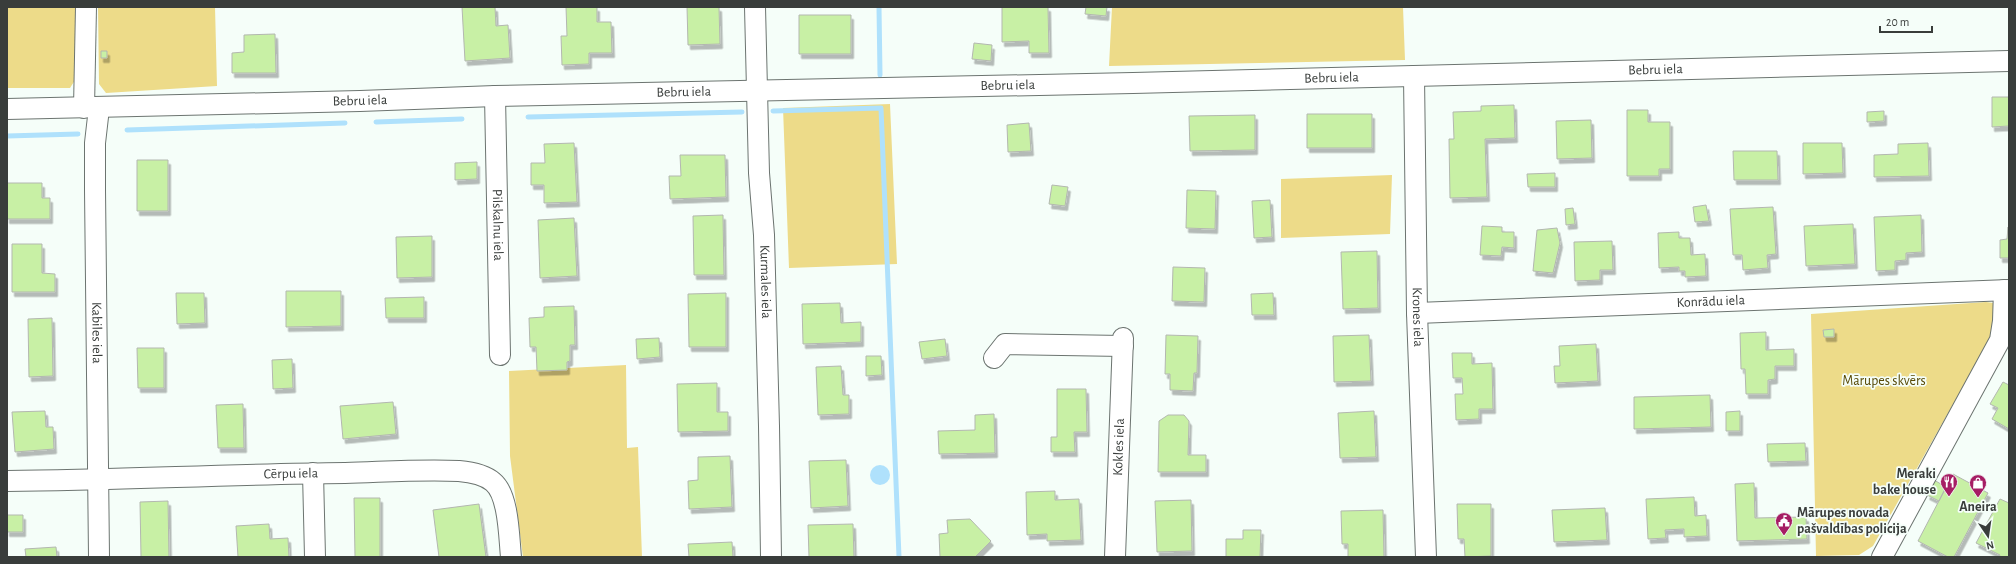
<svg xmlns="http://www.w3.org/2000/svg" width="2016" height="564" font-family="'Alegreya Sans',sans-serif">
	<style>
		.green { fill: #eddb89 }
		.water { fill: #afe1fc }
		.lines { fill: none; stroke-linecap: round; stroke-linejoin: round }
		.stream { stroke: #afe1fc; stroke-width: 5 }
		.building { fill: #c8f0a5; stroke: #b3b7b0; filter: url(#shadow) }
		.minor-casing { stroke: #6c7470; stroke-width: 22 }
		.minor { stroke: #fff; stroke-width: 20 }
		.labels { text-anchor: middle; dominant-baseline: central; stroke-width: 3.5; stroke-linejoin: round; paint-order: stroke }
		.street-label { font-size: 14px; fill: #393d3b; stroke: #f5fef9 }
		.park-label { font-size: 14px; fill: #574905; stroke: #f5fef9 }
		.poi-label { font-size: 14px; font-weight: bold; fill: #393d3b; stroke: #f5fef9; text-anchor: end }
	</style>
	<defs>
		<filter id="shadow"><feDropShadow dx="2.5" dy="4.5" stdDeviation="0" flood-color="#0004"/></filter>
	</defs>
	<rect width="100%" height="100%" fill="#f5fef9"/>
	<path class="green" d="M7,7H78L77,77L70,88H7Z
		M98,7H215L217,86L106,93L99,84Z
		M1112,7H1403L1405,60L1109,66Z
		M890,104L897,264L789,268L783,108Z
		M1392,175L1390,234L1281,238V179Z
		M1986,302L1994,303L2000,321L1873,546L1859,555L1816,556L1811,314Z
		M626,365L627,448L638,447L642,557H523L510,456L509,371Z"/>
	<path class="water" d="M870 475a10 10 0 1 1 20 0a10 10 0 1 1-20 0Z"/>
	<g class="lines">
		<path class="stream" d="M879,7L880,75
			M773,111L881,108L899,557
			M528,117L742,112
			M376,122L462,119
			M127,130L345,123
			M7,136L78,134"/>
	</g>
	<path class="building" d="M462,7H495L496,26L508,25L510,58L465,61Z
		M566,7H597V22H611L612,53H589V64L562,65L561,36H567Z
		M687,7H719L720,44L688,45Z
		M1002,7H1048L1049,53H1029V41L1002,42Z
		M1086,7H1107L1106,16L1085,14Z
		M799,15H851V54H799Z
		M275,34L276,73H232V53L244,52V35Z
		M974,43L992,45L991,61L972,59Z
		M101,51H107V58H101Z
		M1992,97H2009V126L1992,127Z
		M1514,105L1515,138L1485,139L1487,197L1450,198L1449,139H1454L1453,112L1481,111V106Z
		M1627,110H1648V122H1670V169H1659V176H1627Z
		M1884,111V121L1867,122V112Z
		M1307,114H1372V148H1307Z
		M1255,115V150L1190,151L1189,116Z
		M1591,120L1592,158L1557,159L1556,121Z
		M1029,123L1031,151L1008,152L1007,125Z
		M574,143L577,202L544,203V185H531V163H545L544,144Z
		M1803,143H1842L1843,173L1803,174Z
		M1928,143L1929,176L1874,177V155L1898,154V144Z
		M1733,151H1777L1778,180H1734Z
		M680,155H725L726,197L670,199L669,176H681Z
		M137,160H168V211H137Z
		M477,162V179L455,180V163Z
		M1555,173V187H1528L1527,174Z
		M7,183H42V198H50V219H7Z
		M1052,185L1068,187L1065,206L1049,204Z
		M1187,190L1216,191L1215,229L1186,228Z
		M1270,200L1272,237L1254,238L1252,201Z
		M1706,205L1709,221L1695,222L1693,207Z
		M1773,207L1776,254L1767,255L1768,268L1743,270L1742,255H1733L1730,209Z
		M1573,208L1575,224L1566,225L1565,209Z
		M723,215L724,275H694L693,216Z
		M1921,215L1922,252L1906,253V260L1895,261V270L1876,271L1874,217Z
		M574,218L577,276L540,278L538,220Z
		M1853,224L1855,264L1806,266L1804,226Z
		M1482,226L1502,227V232H1514V248L1502,247L1501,256L1480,255Z
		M2008,227L2009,258H2000V240L2007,239Z
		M1557,228L1560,243L1553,273L1533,271L1537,230Z
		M1679,232V238H1690L1691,255L1705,254L1706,276L1685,277V271H1679V267L1659,268L1658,233Z
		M432,236V277L397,278L396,237Z
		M1612,241L1613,270H1600V280L1575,281L1574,242Z
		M12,244H42V273L55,274V292H12Z
		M1377,251L1378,308L1343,309L1341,252Z
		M1173,267L1205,268L1204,302L1172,301Z
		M286,291H341V326L286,327Z
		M176,293H204L205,323L177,324Z
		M726,293V347H689L688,294Z
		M1273,293L1274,315H1252L1251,294Z
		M424,297V318H386L385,298Z
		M840,303L841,323L861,322V342L803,344L802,304Z
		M574,306L575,345H570V361L567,362V370L537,371L536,347H530L529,318L544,317V307Z
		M52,318L53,376L29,377L28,319Z
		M1834,329V337H1824L1823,330Z
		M1766,332V350L1794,349V366H1775V379L1768,380V394H1746L1745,369H1741L1740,333Z
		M1166,335L1198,336L1197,373H1194L1193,391L1170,390V374H1165Z
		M1369,335L1371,381L1334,382L1333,336Z
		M659,338L660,357L637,359L636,339Z
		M945,339L947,356L922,359L919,342Z
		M1596,344L1598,381L1555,383L1554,366H1560L1559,346Z
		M137,348H164V388H138Z
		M1452,353H1472V364L1492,363L1493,409H1479V419L1456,420L1455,394H1463L1462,378H1453Z
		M866,356H881L882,375L866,376Z
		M292,359L293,388L273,389L272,360Z
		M841,366L843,395H849V414L818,415L816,367Z
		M2003,382L2009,385V429L1992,419L1998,408L1990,404Z
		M717,383V412H728V431L678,432L677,384Z
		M1057,389H1086L1087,432H1074L1075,452H1051V437H1057Z
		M1710,395L1711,427L1634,429V397Z
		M393,402L396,434L343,439L340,406Z
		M243,404L244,448H218L216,405Z
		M45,411L46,427H53L54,449L15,452L12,412Z
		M1374,411L1376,457L1340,458L1338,413Z
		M1740,411V431H1726V412Z
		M994,414L995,453L939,454L938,431L975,430V415Z
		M1168,415H1184L1189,421L1188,455H1206V472H1158L1159,421Z
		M1805,443L1806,461L1768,462L1767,444Z
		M730,456L732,507L689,509L688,481L698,480V457Z
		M846,460L848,506L811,508L809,461Z
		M1953,474L1988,493L1954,557H1948L1918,541Z
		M1934,480L1946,487L1939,501L1927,495Z
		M1754,483L1755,518L1806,517L1807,539L1737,541L1735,484Z
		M1055,491V500L1079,499L1081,540L1047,541V534L1027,535L1026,492Z
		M1694,497L1695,516L1706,515L1707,536L1684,537V529L1665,530L1666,538L1648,539L1646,499Z
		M354,498H380V557H355Z
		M2000,499L2009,503V557H1999L2000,555L1976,543Z
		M1191,500L1192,551L1157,552L1155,501Z
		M168,501L169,557H141L140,502Z
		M479,504L486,557H439L433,510Z
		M1457,504H1491V556L1465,557L1464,539H1458Z
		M1605,508L1607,540L1554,542L1552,510Z
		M1383,510L1384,557H1348V544H1342L1341,511Z
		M7,515H23V532H7Z
		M970,519L991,541L975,557H940L939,534L948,533L947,520Z
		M269,524L270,539L288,538L289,557H238L236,526Z
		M853,524L854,557H809L808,525Z
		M1243,530H1261L1260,557H1226V539H1243Z
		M732,542L733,557H689L688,544Z
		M56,547L57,557H26L25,549Z"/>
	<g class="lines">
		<g class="minor-casing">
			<g id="minor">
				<path id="s1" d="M755,7L759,173L764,235L769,426L771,557"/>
				<path id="s2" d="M1414,76L1417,313L1426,557"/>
				<path id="s3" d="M495,96L500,355"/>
				<path d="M84,108L86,7"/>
				<path id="s4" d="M99,108L95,143V190L99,557"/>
				<path id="s5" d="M7,109L360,101L495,96L1133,83L2009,61"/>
				<path id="s6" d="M1417,313L2009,290"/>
				<path d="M994,358L1005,344L1123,346"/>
				<path d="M313,473L315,557"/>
				<path id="s7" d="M7,481C120,480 232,474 345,473C383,472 422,469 459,471C470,472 485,475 493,482C509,495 509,538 511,557"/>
				<path id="s8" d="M1115,557L1123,338"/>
				<path d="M1882,557L2000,340L2003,321L2004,290"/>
			</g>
		</g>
		<use href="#minor" class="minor"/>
	</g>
	<defs>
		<g id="restaurant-pin" transform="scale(0.9)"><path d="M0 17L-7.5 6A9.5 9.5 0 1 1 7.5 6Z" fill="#a61d64" stroke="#f5fef9"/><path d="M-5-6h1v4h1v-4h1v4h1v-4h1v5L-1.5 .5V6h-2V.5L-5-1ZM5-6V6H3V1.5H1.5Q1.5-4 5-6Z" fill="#fff"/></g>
		<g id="shop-pin" transform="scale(0.9)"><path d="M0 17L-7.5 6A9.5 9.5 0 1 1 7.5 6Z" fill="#a61d64" stroke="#f5fef9"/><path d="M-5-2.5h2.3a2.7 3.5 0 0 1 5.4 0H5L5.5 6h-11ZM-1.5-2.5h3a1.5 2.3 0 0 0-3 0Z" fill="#fff"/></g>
		<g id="civic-pin" transform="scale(0.9)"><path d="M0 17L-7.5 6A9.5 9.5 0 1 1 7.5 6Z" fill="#a61d64" stroke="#f5fef9"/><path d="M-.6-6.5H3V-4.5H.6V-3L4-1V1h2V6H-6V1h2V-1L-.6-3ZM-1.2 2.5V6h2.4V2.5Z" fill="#fff"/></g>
	</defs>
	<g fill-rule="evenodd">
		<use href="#restaurant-pin" x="1949" y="482"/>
		<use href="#shop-pin" x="1978" y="483"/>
		<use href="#civic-pin" x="1784" y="521"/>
	</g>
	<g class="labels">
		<g class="street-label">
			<text stroke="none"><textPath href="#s5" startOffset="1649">Bebru iela</textPath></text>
			<text stroke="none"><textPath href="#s5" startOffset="1325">Bebru iela</textPath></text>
			<text stroke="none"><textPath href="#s5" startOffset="1001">Bebru iela</textPath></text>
			<text stroke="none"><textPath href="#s5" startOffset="677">Bebru iela</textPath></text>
			<text stroke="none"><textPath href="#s5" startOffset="353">Bebru iela</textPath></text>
			<text stroke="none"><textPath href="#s3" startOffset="129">Pilskalnu iela</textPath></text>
			<text stroke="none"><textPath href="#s1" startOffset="275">Kurmales iela</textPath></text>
			<text stroke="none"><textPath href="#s6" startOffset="294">Konrādu iela</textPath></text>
			<text stroke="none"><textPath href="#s2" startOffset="241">Krones iela</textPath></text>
			<text stroke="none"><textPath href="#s4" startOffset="225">Kabiles iela</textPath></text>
			<text stroke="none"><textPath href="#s8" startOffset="110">Kokles iela</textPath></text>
			<text stroke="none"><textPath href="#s7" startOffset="284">Cērpu iela</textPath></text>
		</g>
		<g class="park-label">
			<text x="1884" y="381">Mārupes skvērs</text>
		</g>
		<g class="poi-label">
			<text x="1936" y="474">Meraki<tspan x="1936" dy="16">bake house</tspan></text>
			<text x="1978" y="507" text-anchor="middle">Aneira</text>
			<text x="1797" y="513" text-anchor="start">Mārupes novada<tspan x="1797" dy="16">pašvaldības policija</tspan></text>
		</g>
	</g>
	<rect width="2016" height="564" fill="none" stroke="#393d3b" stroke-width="16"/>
	<g transform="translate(1988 536) rotate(167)" stroke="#f5fef9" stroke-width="3" paint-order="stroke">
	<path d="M0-3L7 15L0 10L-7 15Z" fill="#393d3b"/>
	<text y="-6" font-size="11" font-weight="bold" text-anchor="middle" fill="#393d3b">N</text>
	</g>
	<path d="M1880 26v6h52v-6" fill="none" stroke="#393d3b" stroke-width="2"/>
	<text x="1886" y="26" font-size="12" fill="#393d3b" stroke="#f5fef9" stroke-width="3" paint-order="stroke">20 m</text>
</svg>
